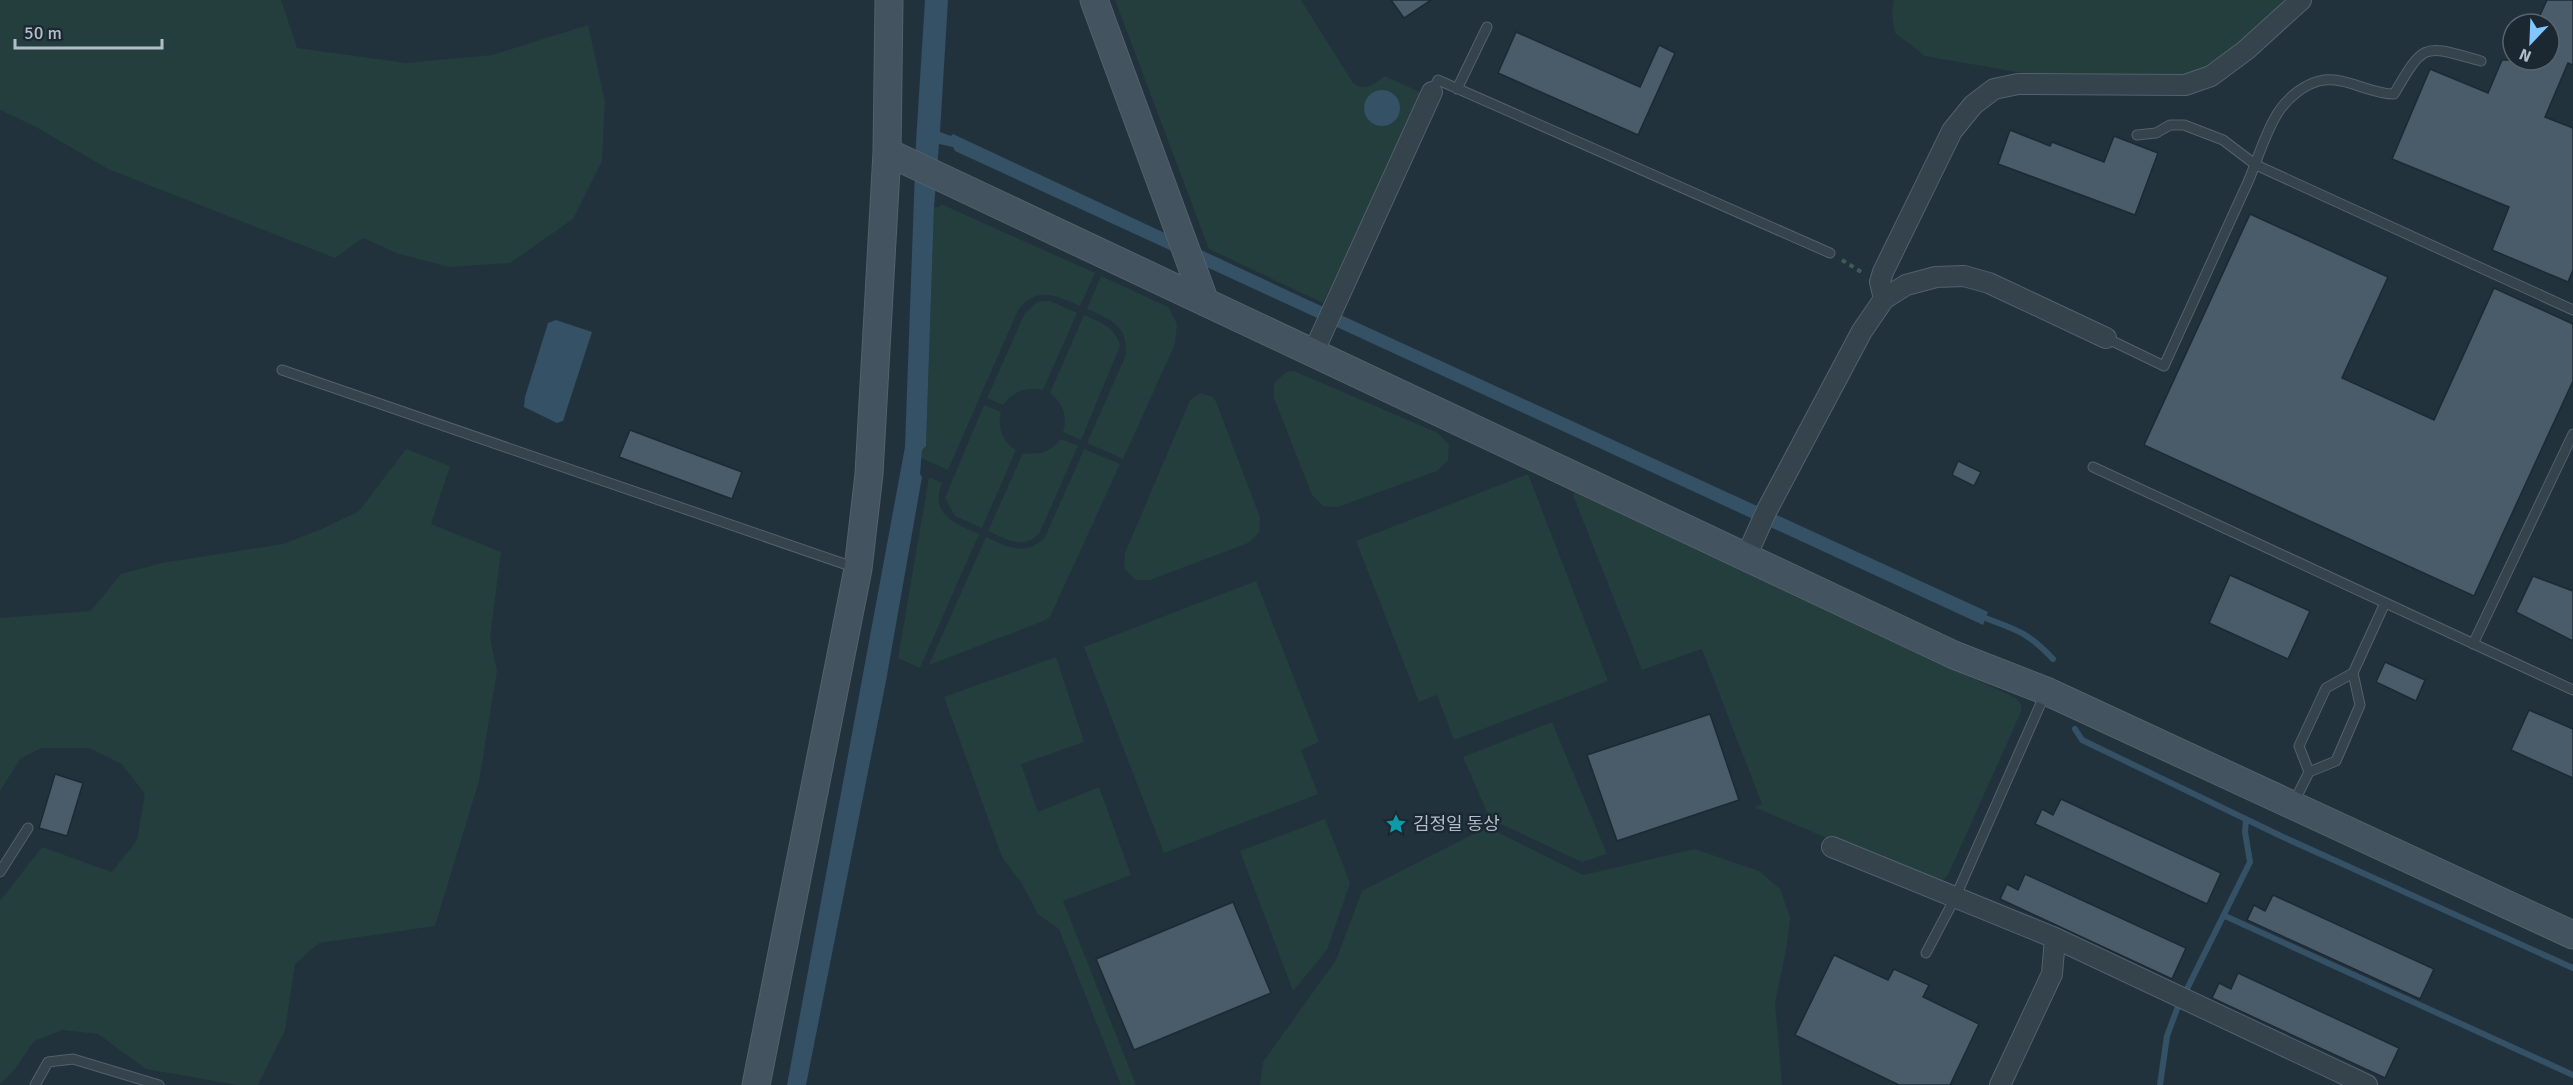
<svg xmlns="http://www.w3.org/2000/svg" width="2573" height="1085" font-family="Signika,'Noto Sans KR',sans-serif">
	<style>
		.green { fill: #233e3c }
		.water { fill: #345165 }
		.lines { fill: none; stroke-linecap: round; stroke-linejoin: round }
		.stream { stroke: #345165; stroke-width: 6 }
		.building { fill: #4a5c69; stroke: #1d2a34; stroke-width: 1.5 }
		.lane-casing { stroke: #53616b; stroke-width: 11 }
		.street-casing { stroke: #53616b; stroke-width: 22 }
		.secondary-casing { stroke: #53616b; stroke-width: 29 }
		.path { stroke: #415a59; stroke-width: 4; stroke-dasharray: 4.5 4.5; stroke-linecap: butt }
		.lane { stroke: #35434d; stroke-width: 9 }
		.street { stroke: #35434d; stroke-width: 20 }
		.secondary { stroke: #435360; stroke-width: 27 }
		.labels { text-anchor: middle; dominant-baseline: central; stroke-width: 5; stroke-linejoin: round; paint-order: stroke }
		.poi-label { font-size: 18px; fill: #b1bec9; stroke: #1b2832; text-anchor: start }
	</style>
	<rect width="100%" height="100%" fill="#21323d"/>
	<path class="green" d="M0,0H281L297,48L406,63L492,55L588,25L605,101L602,161L573,219L510,263L449,267L399,254L363,238L335,258L108,169L36,127L0,110Z
		M1115,0H1301L1353,83C1366,92 1373,84 1385,76L1422,93L1323,303L1209,249Z
		M1894,0H2284L2244,49L2199,74L2174,80L2051,78L1925,56L1895,33L1892,14Z
		M941,204L1095,273L1080,306C1056,296 1038,285 1018,310L948,470L921,458L922,450L926,446L934,207H940Z
		M1101,276L1168,307L1177,324L1175,344L1123,459L1087,443L1125,357C1130,326 1111,320 1087,309Z
		M1050,301L1077,313L1043,390C1026,387 1013,391 1003,405L987,398L1025,313L1037,302Z
		M1084,315C1101,323 1116,327 1120,346L1081,440L1063,432C1068,416 1063,403 1050,393Z
		M1294,371L1438,433L1449,445L1448,460L1437,471L1338,507L1323,506L1312,495L1274,398V383L1286,372Z
		M1200,393L1213,397L1216,402L1260,517L1259,533L1248,543L1150,580H1135L1124,568L1125,553L1190,400Z
		M984,405L1001,412C997,427 1003,442 1016,450L982,528L955,516L945,498Z
		M1061,439L1078,446L1039,534C1022,550 1006,539 988,531L1023,453C1039,456 1051,451 1061,439Z
		M406,449L450,466L431,524L501,552L490,637L497,671L479,781L435,926L319,943L295,964L285,1030L258,1085H238L146,1069L98,1034L63,1030L34,1041L15,1069L0,1084V901L42,847L112,872L137,840L145,794L122,764L89,748H41L20,759L0,791V618L91,611L121,574L161,563L283,544L322,529L359,511Z
		M1084,449L1120,464L1051,615L1046,620L929,665L986,537C1008,547 1026,557 1045,537Z
		M1528,474L1608,681L1454,740L1437,695L1419,702L1356,541Z
		M929,477L942,483C929,515 956,524 979,534L920,668L898,658Z
		M1575,492L2016,698L2022,706L2020,714L1948,875L1941,882L1928,881L1754,807L1762,804L1702,649L1642,670L1573,495Z
		M1256,581L1319,742L1301,750L1318,794L1164,853L1084,647Z
		M1056,657L1084,742L1021,764L1038,812L1099,787L1131,875L1063,901L1136,1085H1121L1059,929L1038,914L1022,884L1002,857L944,697Z
		M1552,722L1607,854L1582,862L1490,819L1463,757Z
		M1325,819L1350,883L1327,950L1293,991L1240,851Z
		M1487,827L1583,875L1695,849L1759,871L1780,889L1790,917L1787,945L1775,1003L1782,1085H1260L1263,1062L1336,960L1362,891Z"/>
	<path class="water" d="M925,0H948L940,132L951,136L953,134L1306,299L1988,612L1983,625L955,151L953,147L939,144L934,207L926,446L922,450L920,474L922,477L886,681L806,1085H787L905,447L916,142Z
		M1364 108a18 18 0 1 1 36 0a18 18 0 1 1-36 0Z
		M556,320L592,332L563,421L557,423L524,407L525,397L548,323Z"/>
	<g class="lines">
		<path class="stream" d="M1978,615C2014,630 2025,629 2053,659
			M2075,729L2082,740L2283,837L2573,968
			M2225,916L2573,1075
			M2160,1085L2167,1036L2177,1009L2250,862L2245,832L2246,820"/>
	</g>
	<path class="building" d="M1391,0H1431L1404,18Z
		M2547,0H2573V65L2568,63L2545,117L2573,128V270L2568,282L2492,250L2509,207L2392,159L2430,69L2488,93L2502,60H2549V24H2536Z
		M1516,32L1640,87L1659,45L1675,53L1638,135L1498,73Z
		M2010,130L2050,146L2052,142L2104,162L2114,136L2158,153L2135,215L1998,164Z
		M2250,214L2388,277L2342,378L2434,420L2494,288L2573,324V381L2474,596L2144,445Z
		M630,430L742,472L732,499L619,457Z
		M1958,461L1981,472L1974,486L1952,475Z
		M2230,575L2310,611L2288,659L2209,623Z
		M2533,576L2573,591V641L2516,612Z
		M2385,662L2425,680L2416,701L2376,682Z
		M2529,710L2573,729V778L2511,750Z
		M1710,714L1739,800L1617,841L1587,755Z
		M55,774L83,783L67,836L39,828Z
		M2061,799L2221,873L2207,904L2035,824L2042,809L2053,815Z
		M2025,874L2186,948L2172,979L2000,899L2007,884L2018,890Z
		M2273,895L2434,969L2420,999L2247,920L2254,905L2265,911Z
		M1233,902L1271,993L1134,1050L1096,959Z
		M1834,955L1888,980L1894,969L1929,985L1923,997L1979,1024L1950,1085H1899L1795,1035Z
		M2238,973L2399,1048L2385,1078L2212,998L2219,983L2231,989Z"/>
	<g class="lines">
		<g class="lane-casing">
			<path id="lane" d="M1457,89L1487,27
				M1432,92L1438,80L1830,253
				M2137,135L2156,133L2170,125H2184L2223,140L2256,165L2573,310
				M2106,338L2164,366C2192,304 2220,243 2248,182C2258,159 2265,132 2279,111C2288,98 2303,85 2319,81C2344,75 2369,94 2394,94C2425,41 2423,45 2481,61
				M282,370L856,568
				M2093,467L2573,690
				M2473,644L2573,434
				M2309,772L2299,746L2326,688L2353,673
				M2293,804L2309,772L2336,761L2360,705L2353,673L2385,603
				M0,872L28,828
				M1926,953L1955,898L2045,694
				M35,1085L48,1062L73,1059L159,1085"/>
		</g>
		<g class="street-casing">
			<path id="street" d="M1884,299L1880,282L1883,272L1952,131L1973,105L1994,89L2018,84L2185,85L2211,76L2246,50L2301,0
				M1313,353L1432,92
				M1746,557L1767,510L1862,331L1884,299L1906,285L1936,277L1964,276L1989,283L2106,338
				M1832,847L2055,938L2367,1085
				M2000,1085L2052,974L2055,938"/>
		</g>
		<g class="secondary-casing">
			<path id="secondary" d="M1094,0L1205,302
				M887,152L1954,655L2046,691L2573,935
				M756,1085L858,569L869,474L887,152L889,0"/>
		</g>
		<path class="path" d="M1842,260L1863,273"/>
		<use href="#lane" class="lane"/>
		<use href="#street" class="street"/>
		<use href="#secondary" class="secondary"/>
	</g>
	<defs>
		<g id="sight-bare" transform="scale(1.62)"><path d="M0-6L1.8-2.2L6-1.7L2.9 1.2L3.7 5.4L0 3.3L-3.7 5.4L-2.9 1.2L-6-1.7L-1.8-2.2Z" fill="#0f9aa8" stroke="#1b2832" stroke-width="2.5" paint-order="stroke"/></g>
	</defs>
	<g fill-rule="evenodd">
		<use href="#sight-bare" x="1396" y="824"/>
	</g>
	<g class="labels">
		<g class="poi-label">
			<text x="1413" y="824">김정일 동상</text>
		</g>
	</g>
	<g transform="translate(2531 42) rotate(203)"><circle r="28" fill="#1b2832" stroke="#57646e" stroke-width="1.5"/>
	<path d="M0-4.5L10 22L0 15L-10 22Z" fill="#81c6fe"/>
	<text y="-9" font-size="16" font-weight="bold" text-anchor="middle" fill="#b1bec9">N</text>
	</g>
	<path d="M15 39v9h147v-9" fill="none" stroke="#b1bec9" stroke-width="3"/>
	<text x="24" y="39" font-size="18" fill="#b1bec9" stroke="#1b2832" stroke-width="4.5" paint-order="stroke">50 m</text>
</svg>
